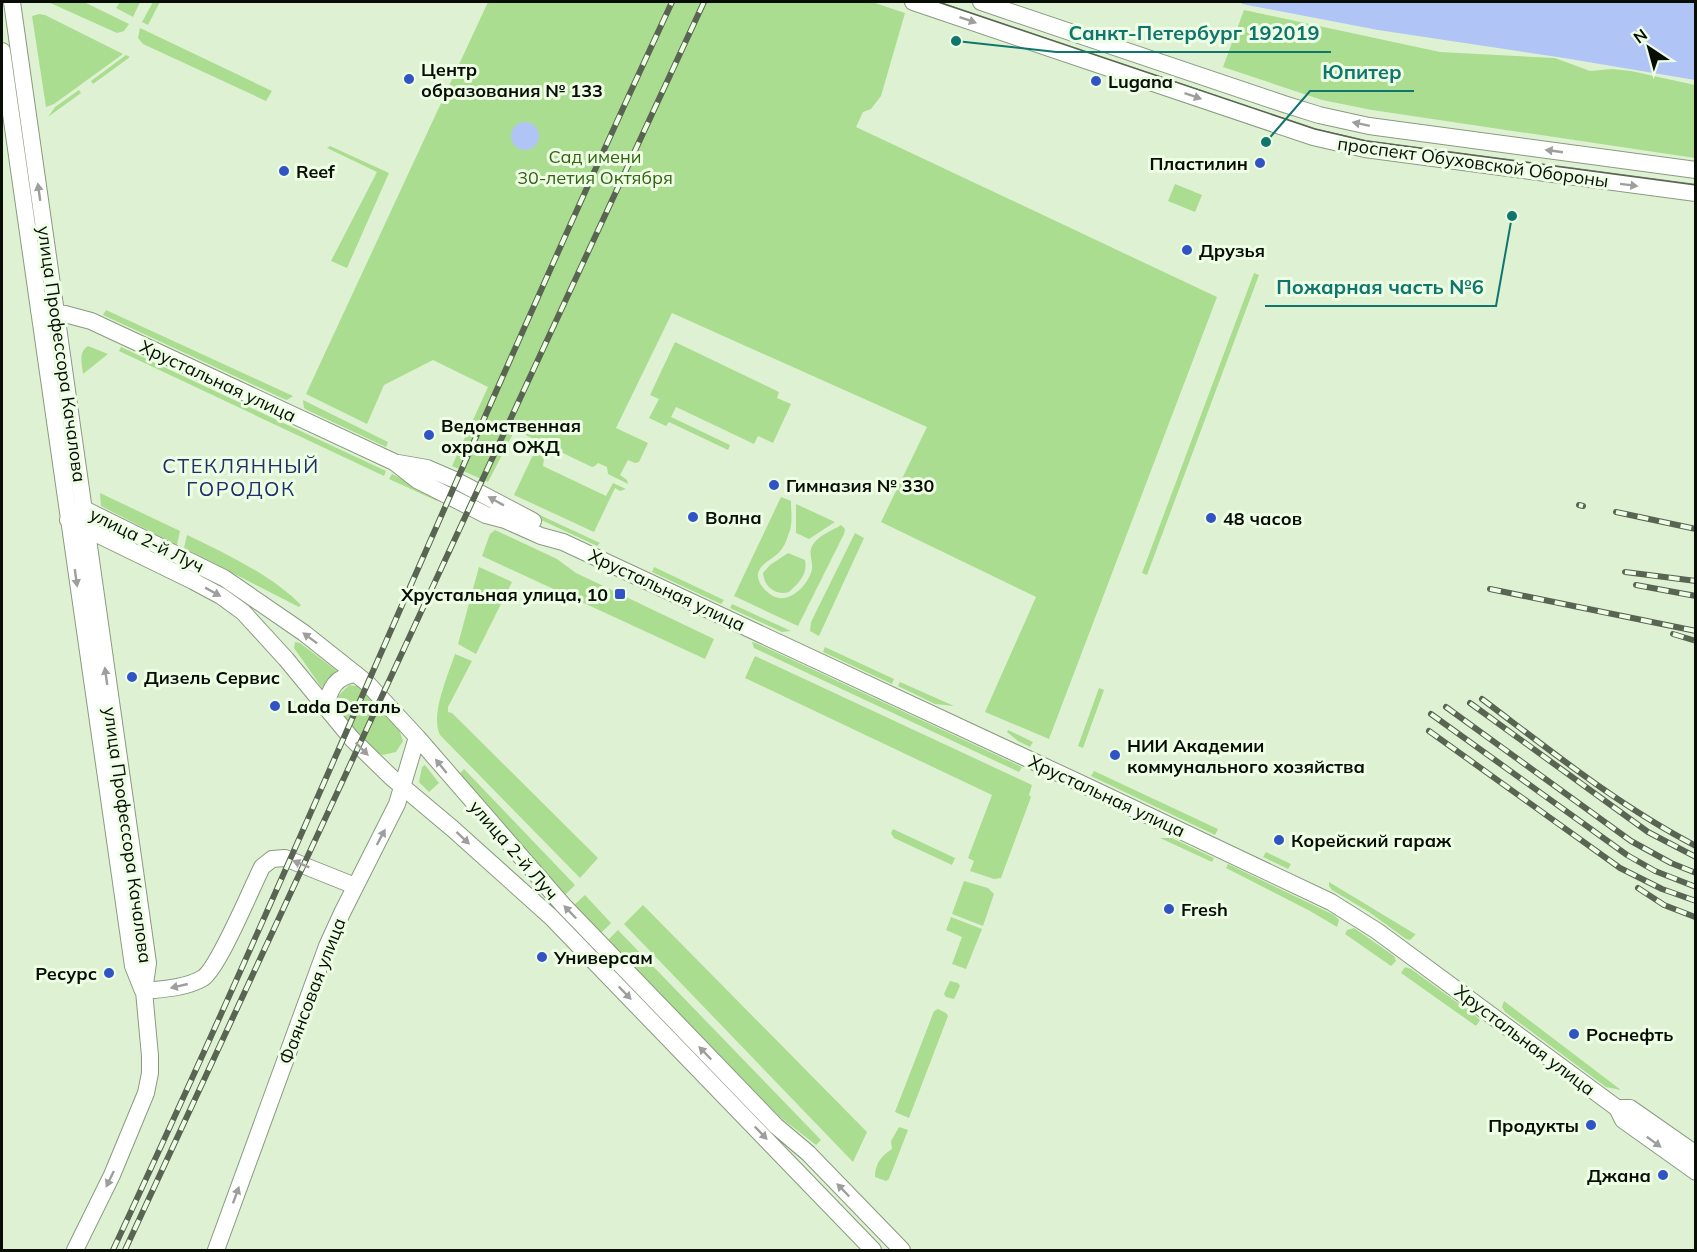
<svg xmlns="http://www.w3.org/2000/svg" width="1697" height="1252" font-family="Mulish,sans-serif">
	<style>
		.green { fill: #aadd8f }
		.water { fill: #b0c5f5 }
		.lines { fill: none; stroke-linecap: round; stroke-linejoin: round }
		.secondary-casing { stroke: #899b7f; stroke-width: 18 }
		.secondary { stroke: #fff; stroke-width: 16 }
		.tram { stroke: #596453; stroke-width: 1.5 }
		.rail-casing { stroke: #596453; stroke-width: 6 }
		.rail { stroke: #edfee5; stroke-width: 4; stroke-dasharray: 11; stroke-linecap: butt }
		.oneway { fill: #9c9f9b }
		.poi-dot { fill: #3154c5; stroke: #edfee5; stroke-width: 2 }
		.labels { text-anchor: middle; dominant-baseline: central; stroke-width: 6; stroke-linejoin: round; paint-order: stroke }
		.poi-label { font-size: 18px; font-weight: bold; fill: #080e05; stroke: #edfee5; text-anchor: start }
		.park-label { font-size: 18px; fill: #346211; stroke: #edfee5 }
		.street-label { font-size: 18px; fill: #080e05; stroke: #edfee5 }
		.neighbourhood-label { font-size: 20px; letter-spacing: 1.5px; fill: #1d3168; stroke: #edfee5 }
		.leader { fill: none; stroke: #0f766e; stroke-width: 2 }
		.callout-dot { fill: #0f766e; stroke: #edfee5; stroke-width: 2 }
		.callout-label { font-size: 20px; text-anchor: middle; font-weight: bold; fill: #0f766e; stroke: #edfee5; stroke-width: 6; stroke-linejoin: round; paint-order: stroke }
	</style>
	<rect width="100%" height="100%" fill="#def2d3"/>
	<path class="green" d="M48,2H84L129,24L124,31L117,33Z
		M120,2H140L133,17L116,8Z
		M153,2H160L148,25L142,22Z
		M488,2H872L905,13L881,96L871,109L863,112L856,127L1217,297L1049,739L985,712L1036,597L881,522L927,427L672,313L616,428L648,443L639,462L635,463L628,460L620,475L627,480L628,484L608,474L607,467L598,463L595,466L592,467L515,430L488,482L452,466L488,387L433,360L384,385L367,424L306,394Z
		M1244,10L1440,52L1555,58L1590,71L1612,69L1631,71L1695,85V158L1372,110L1322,100L1223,67Z
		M39,14L45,15L123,54L54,104L46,107L32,16Z
		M140,28L272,91L266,101L143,44L138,38Z
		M126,55L130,57L93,84L91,81Z
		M79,90L81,93L48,117L55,107Z
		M330,146L389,173L347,268L331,261L377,172L327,148Z
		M1175,184L1202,195L1195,212L1168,201Z
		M1254,273L1259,275L1147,575L1142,573Z
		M106,310L293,396L287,400L284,399L103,315Z
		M675,342L779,392L777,398L791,404L773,443L758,436L754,444L676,407L671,417L730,445L728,450L669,422L666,426L649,418L659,399L650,395Z
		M88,346L108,354L83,374C82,364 78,352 88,346Z
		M121,347L386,471L384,476L119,351Z
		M303,400L388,442L386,447L307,410L304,408Z
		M536,454L540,455L544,458L543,466L606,496L613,483L626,489L620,491L615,488L594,532L514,495L532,457Z
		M392,474L439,497L437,501L389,479Z
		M100,493L180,531L177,545L101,506Z
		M781,497L791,501C791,511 793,524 789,533C787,538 785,546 781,550C774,560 753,565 759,581C762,588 769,594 775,597C791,603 809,584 812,569C813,559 807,552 814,543C820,535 833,530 841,525L845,529L844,534L798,626L734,596Z
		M796,504L835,522L809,539L796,533Z
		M527,509L600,543L597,546L537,518Z
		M495,530L557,559L576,573L616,592V594L623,598L624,596L714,639L705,659L482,556L490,534Z
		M855,533L864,538L819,636L810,631L811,622Z
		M187,535C223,552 273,576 301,605L299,607L184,548Z
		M788,553L805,560C808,574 799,583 789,592C776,596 764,587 763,573L770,565Z
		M479,567L512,582L476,654L458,644Z
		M654,567L724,600L721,604L652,572Z
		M732,604L791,631L782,632L730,608Z
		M295,642L300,643L337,671L322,688L294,648Z
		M752,642L756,643L1022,767L1019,772L754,648Z
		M825,647L894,679L892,684L823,652Z
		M455,654L472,661L448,707V712L452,713L598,858L580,878L440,735C430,715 448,675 455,654Z
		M755,656L1032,785L1029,795L1031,797L1001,878L994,879L970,871L974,861L968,858L992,795L745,678Z
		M900,682L954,706L935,704L898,686Z
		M349,685L356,686L363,690L399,729L403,741L396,752L383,755L375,752L338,710V696Z
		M1099,688L1104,690L1083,748L1078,746Z
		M1008,730L1033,742L1030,747L1018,741L1007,732Z
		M425,765L439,783L429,792L419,782L422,767Z
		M464,769L575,885L565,895L459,774Z
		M1094,771L1218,829L1215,835L1091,776Z
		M893,829L955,858L952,865L894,838L891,833Z
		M1160,838H1172L1214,858L1212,862Z
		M1266,852L1291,864L1288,869L1263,857Z
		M1228,864L1334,915L1339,920L1337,927L1310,911L1226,868Z
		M964,881L988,888L994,894L983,926L952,914Z
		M1329,882L1415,934H1416L1410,940L1406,939L1369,912L1332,890L1329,886Z
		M585,895L611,923L601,933L574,905Z
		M643,905L867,1132L853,1162L624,924Z
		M951,917L982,929L966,969L952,964L962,937L946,930Z
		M1354,928L1394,956L1396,961L1391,966L1345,934L1347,930Z
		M618,930L821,1140L816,1145L780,1117L608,940Z
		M1405,967L1411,969L1477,1017L1480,1020L1476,1026L1401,973Z
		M950,981L958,983L960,986L954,999L946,997L944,994Z
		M1504,1001L1621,1090L1606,1087L1505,1012L1502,1007Z
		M938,1009L946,1013L948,1016L909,1118L895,1112L934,1011Z
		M899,1127L908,1130L889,1179L886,1181L875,1177C875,1164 881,1156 892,1149L891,1141Z"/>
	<path class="water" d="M1240,2H1695V80L1564,58L1378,30L1242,4Z
		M511 136a14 14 0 1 1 28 0a14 14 0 1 1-28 0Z"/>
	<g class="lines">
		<g class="secondary-casing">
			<path id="secondary" d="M12,2C58,322 102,643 148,963L144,991L150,1056V1073L146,1093L112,1175L75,1250
				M913,2L1313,137L1365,149L1696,193
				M981,2L1284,104L1319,115L1369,126L1696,170
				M2,51L133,966L143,991
				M39,311L65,314L91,321L394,462L417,480L486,515L505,520L541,536L563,542L1084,785L1331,902L1377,931L1617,1108L1623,1120L1696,1172
				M398,463L427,468L455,480L533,521
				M82,508L224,578L304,633L367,683L417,737L563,905L776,1126L808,1153L902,1250
				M68,520L193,581L221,596L243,612L286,659L352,739L391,777L453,829L551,917L873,1250
				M325,708C330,689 335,676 356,674
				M144,991C163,989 186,988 203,978C219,967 251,889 262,867L272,859L285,858L355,886
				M1617,1108H1630L1696,1154
				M216,1250L327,946L342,913L397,804L417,737"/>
		</g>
		<use href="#secondary" class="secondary"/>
		<path class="tram" d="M938,2L1315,129L1366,141L1696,185"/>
		<g class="rail-casing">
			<path id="rail" d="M1579,505L1583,506
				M1616,512L1696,529
				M1625,572L1696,581
				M1636,585L1696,596
				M1490,589L1696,631
				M1673,634L1696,641
				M1482,699C1551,751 1619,806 1696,846
				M1470,703L1648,832L1696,857
				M1446,707L1631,841L1671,863L1696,873
				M1431,714L1627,855L1655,871L1696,887
				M1429,731L1620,868L1662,889L1696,901
				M1638,888L1664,905L1695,917
				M113,1250C306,837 480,415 672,2
				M125,1250L704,2"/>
		</g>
		<use href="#rail" class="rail"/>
	</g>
	<defs><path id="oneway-solid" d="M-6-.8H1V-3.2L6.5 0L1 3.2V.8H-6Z" transform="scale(1.5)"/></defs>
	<g class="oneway">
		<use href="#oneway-solid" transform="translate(968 20) rotate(19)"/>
		<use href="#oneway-solid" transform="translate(1193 96) rotate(19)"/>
		<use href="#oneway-solid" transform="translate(1361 124) rotate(-168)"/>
		<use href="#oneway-solid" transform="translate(1554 151) rotate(-172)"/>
		<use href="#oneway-solid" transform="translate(1629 185) rotate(7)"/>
		<use href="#oneway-solid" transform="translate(39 192) rotate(-98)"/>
		<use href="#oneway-solid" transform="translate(496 501) rotate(-151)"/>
		<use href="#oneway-solid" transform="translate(76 578) rotate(82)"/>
		<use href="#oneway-solid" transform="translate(213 592) rotate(29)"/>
		<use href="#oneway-solid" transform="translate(310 638) rotate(-143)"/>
		<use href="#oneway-solid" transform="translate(106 676) rotate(-98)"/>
		<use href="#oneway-solid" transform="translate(362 749) rotate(45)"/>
		<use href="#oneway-solid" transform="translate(441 766) rotate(-129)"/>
		<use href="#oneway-solid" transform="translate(381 837) rotate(-62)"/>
		<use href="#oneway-solid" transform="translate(463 838) rotate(43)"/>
		<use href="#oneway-solid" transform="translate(301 864) rotate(-158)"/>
		<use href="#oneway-solid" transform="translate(570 912) rotate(-134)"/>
		<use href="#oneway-solid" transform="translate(179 986) rotate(167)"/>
		<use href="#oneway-solid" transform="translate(625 993) rotate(46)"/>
		<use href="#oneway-solid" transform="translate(705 1053) rotate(-134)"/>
		<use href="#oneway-solid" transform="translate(761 1133) rotate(46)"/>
		<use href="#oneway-solid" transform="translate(1654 1142) rotate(36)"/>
		<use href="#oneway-solid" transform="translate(110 1179) rotate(116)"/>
		<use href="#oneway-solid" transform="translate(843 1190) rotate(-134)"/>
		<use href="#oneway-solid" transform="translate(236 1195) rotate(-70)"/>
	</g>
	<g class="poi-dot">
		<circle cx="409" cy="79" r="6"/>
		<circle cx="1096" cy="81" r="6"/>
		<circle cx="1260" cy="163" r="6"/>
		<circle cx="284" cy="171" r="6"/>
		<circle cx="1187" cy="250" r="6"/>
		<circle cx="429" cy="435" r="6"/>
		<circle cx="774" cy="485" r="6"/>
		<circle cx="693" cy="517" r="6"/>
		<circle cx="1211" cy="518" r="6"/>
		<rect x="614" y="588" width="12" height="12" rx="3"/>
		<circle cx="132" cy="677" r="6"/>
		<circle cx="275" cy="706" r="6"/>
		<circle cx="1115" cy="755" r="6"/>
		<circle cx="1279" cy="840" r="6"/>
		<circle cx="1169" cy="909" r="6"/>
		<circle cx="542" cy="957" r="6"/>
		<circle cx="109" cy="973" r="6"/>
		<circle cx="1574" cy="1034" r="6"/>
		<circle cx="1591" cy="1125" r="6"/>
		<circle cx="1663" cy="1175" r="6"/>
	</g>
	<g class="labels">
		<g class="poi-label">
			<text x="421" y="69">Центр<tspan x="421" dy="21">образования № 133</tspan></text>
			<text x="1108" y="81">Lugana</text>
			<text x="1248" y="163" text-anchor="end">Пластилин</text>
			<text x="296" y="171">Reef</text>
			<text x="1199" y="250">Друзья</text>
			<text x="441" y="425">Ведомственная<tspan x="441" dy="21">охрана ОЖД</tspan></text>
			<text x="786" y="485">Гимназия № 330</text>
			<text x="705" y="517">Волна</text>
			<text x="1223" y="518">48 часов</text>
			<text x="608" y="594" text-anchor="end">Хрустальная улица, 10</text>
			<text x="144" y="677">Дизель Сервис</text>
			<text x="287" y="706">Lada Dеталь</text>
			<text x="1127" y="745">НИИ Академии<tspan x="1127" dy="21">коммунального хозяйства</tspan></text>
			<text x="1291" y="840">Корейский гараж</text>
			<text x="1181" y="909">Fresh</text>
			<text x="554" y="957">Универсам</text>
			<text x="97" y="973" text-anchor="end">Ресурс</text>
			<text x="1586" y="1034">Роснефть</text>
			<text x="1579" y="1125" text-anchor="end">Продукты</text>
			<text x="1651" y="1175" text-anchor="end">Джана</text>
		</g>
		<g class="park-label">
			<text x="595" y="156">Сад имени<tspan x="595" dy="21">30-летия Октября</tspan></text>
		</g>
		<g class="street-label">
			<text transform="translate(1473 162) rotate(8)">проспект Обуховской Обороны</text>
			<text transform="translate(62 354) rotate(82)">улица Профессора Качалова</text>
			<text transform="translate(218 381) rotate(25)">Хрустальная улица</text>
			<text transform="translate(147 540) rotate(26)">улица 2-й Луч</text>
			<text transform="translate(667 590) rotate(25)">Хрустальная улица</text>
			<text transform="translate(1107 796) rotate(25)">Хрустальная улица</text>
			<text transform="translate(128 835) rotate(82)">улица Профессора Качалова</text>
			<text transform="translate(514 850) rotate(49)">улица 2-й Луч</text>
			<text transform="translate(312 991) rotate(-69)">Фаянсовая улица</text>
			<text transform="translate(1525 1040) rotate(37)">Хрустальная улица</text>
		</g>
		<g class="neighbourhood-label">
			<text x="241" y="465">СТЕКЛЯННЫЙ<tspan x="241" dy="23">ГОРОДОК</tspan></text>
		</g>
	</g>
	<path class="leader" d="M956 41L1056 52H1331M1266 142L1310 91H1414M1512 216L1496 306H1265"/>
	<g class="callout-dot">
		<circle cx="956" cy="41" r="6"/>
		<circle cx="1266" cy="142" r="6"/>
		<circle cx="1512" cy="216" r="6"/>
	</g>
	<g class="callout-label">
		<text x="1194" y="40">Санкт-Петербург 192019</text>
		<text x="1362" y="79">Юпитер</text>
		<text x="1380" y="294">Пожарная часть №6</text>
	</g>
	<rect width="1697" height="1252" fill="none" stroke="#080e05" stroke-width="6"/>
	<g transform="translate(1649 48) rotate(324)" stroke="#edfee5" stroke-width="4.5" paint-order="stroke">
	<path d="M0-4.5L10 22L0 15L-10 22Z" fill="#080e05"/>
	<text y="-9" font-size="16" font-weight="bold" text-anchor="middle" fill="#080e05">N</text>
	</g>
</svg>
